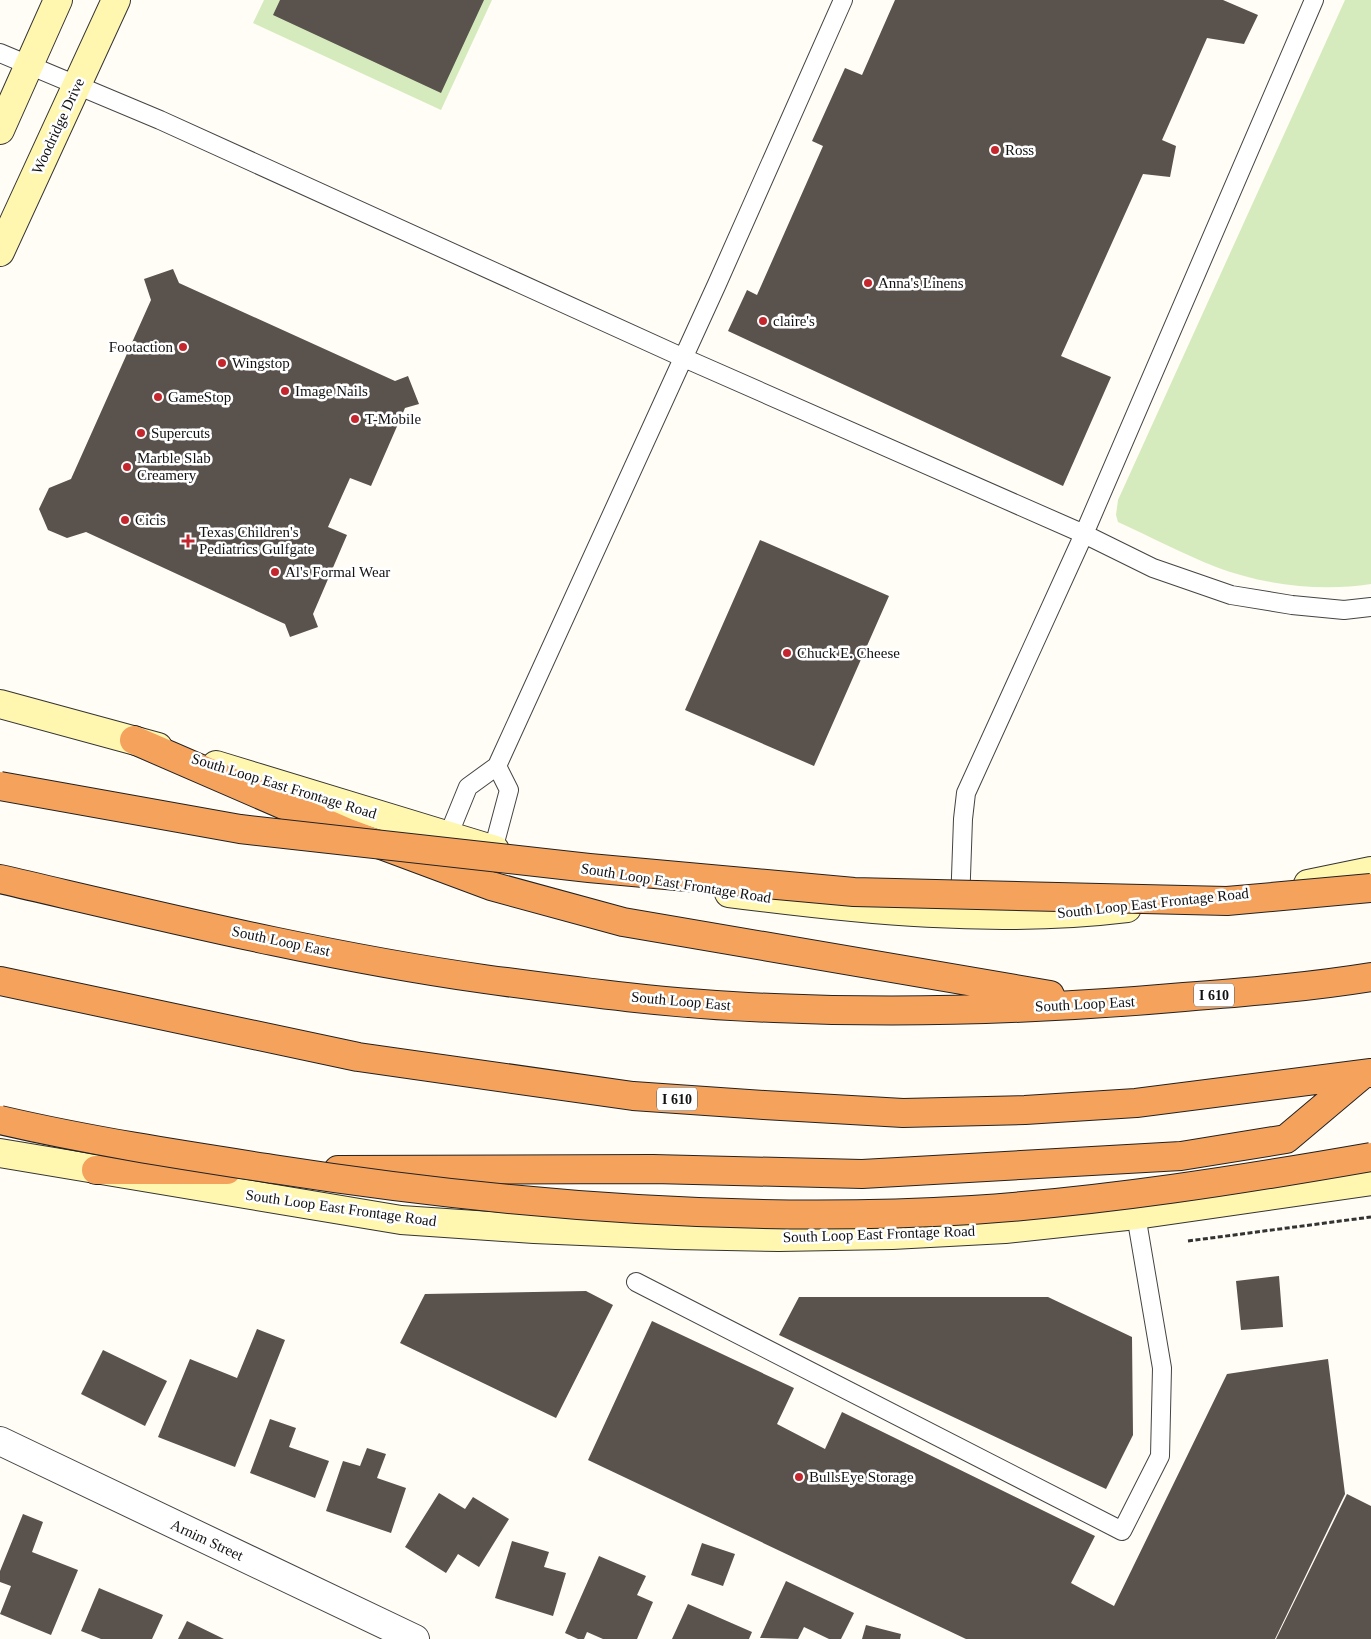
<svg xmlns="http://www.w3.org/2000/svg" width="1371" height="1639" font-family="'Times New Roman',serif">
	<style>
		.green { fill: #d5ebbd }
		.building { fill: #5a524d }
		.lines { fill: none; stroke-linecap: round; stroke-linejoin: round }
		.lane-casing { stroke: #444; stroke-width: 20 }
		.street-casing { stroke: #444; stroke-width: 30 }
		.secondary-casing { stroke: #333; stroke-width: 30 }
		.highway-casing { stroke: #222; stroke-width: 30 }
		.path { stroke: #333; stroke-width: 3; stroke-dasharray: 5 2.5; stroke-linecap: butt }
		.lane { stroke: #fff; stroke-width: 18 }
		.street { stroke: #fff; stroke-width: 28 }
		.secondary { stroke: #fff6b0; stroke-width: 28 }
		.highway { stroke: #f5a25d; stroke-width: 28 }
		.highway-bridge-casing { stroke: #222; stroke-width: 30; stroke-linecap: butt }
		.highway-bridge { stroke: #f5a25d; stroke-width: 28 }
		.poi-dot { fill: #c4262e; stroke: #fff; stroke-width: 2 }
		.labels { text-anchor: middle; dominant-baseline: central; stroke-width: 5; stroke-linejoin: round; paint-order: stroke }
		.shield { fill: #fff; stroke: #585858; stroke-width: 1 }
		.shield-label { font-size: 14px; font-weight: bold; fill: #111 }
		.street-label { font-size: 15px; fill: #111; stroke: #fff }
		.poi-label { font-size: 15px; fill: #111; stroke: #fff; text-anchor: start }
	</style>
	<rect width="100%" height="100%" fill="#fffdf5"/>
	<path class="green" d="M264,0H492L441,110L253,23Z
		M1345,0H1371V584C1321,592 1263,585 1216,567C1183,554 1151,537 1118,522L1116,515L1118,500Z"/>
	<path class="building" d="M280,0H484L441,93L273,15Z
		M895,0H1223L1258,15L1244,44L1207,38L1162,140L1176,146L1170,177L1143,174L1061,356L1111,377L1063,486L728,331L747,290L757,295L823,146L812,141L845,68L862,75Z
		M173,269L179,283L395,381L408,376L419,404L405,408L371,486L350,478L328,527L347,535L313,614L318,627L290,637L285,624L86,532L67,538L48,530L39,509L49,488L71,479L151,300L144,279Z
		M760,540L889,596L814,766L685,710Z
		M1279,1276L1283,1327L1241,1330L1236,1281Z
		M586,1291L613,1305L556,1418L400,1343L425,1294Z
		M799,1297H1048L1132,1337L1133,1435L1106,1489L779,1335Z
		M652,1321L794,1388L777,1424L825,1449L842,1412L1095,1536L1071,1583L1114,1606L1227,1374L1328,1359L1345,1494L1275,1639H966L588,1460Z
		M257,1329L285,1340L235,1467L158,1437L190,1359L237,1378Z
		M103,1350L167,1381L145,1426L81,1394Z
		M270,1419L296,1428L289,1447L329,1461L315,1498L250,1473Z
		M367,1448L386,1454L377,1478L406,1488L391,1533L326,1511L343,1461L360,1466Z
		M439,1493L465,1509L473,1497L509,1519L479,1567L458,1554L446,1573L405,1547Z
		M1347,1494L1371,1506V1639H1276Z
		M23,1514L43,1522L32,1552L78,1570L51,1635L0,1614L11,1586L0,1582V1571Z
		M512,1541L549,1552L544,1567L566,1573L553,1616L495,1598Z
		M702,1543L735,1554L723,1586L691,1575Z
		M599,1556L646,1576L637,1595L653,1602L637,1639H603L587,1632L584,1639H578L565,1633Z
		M786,1581L854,1613L841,1639H829L804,1627L798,1639L760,1638Z
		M99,1588L163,1615L152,1639H101L81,1631Z
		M688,1604L752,1632L749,1639H672Z
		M187,1621L224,1639H178Z
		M866,1625L901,1634L900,1639H862Z"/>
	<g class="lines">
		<g class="lane-casing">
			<path id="lane" d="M0,53L160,120L684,358L1084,534L1153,568L1231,595L1292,605L1344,610L1371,607
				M448,836L468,787L497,766L717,284L843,0
				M493,850L509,790L497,766
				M960,905L963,819L966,793L1084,534L1314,0
				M636,1282L1122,1531L1160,1456L1162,1368L1136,1215"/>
		</g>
		<g class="street-casing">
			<path id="street" d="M0,1441L415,1639"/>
		</g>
		<g class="secondary-casing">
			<path id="secondary" d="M0,130L58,0
				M0,252L116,0
				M0,704L158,747
				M216,765L495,850
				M1308,884L1371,871
				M729,893C860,910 995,924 1127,908
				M0,1153L401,1220L534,1229L676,1235L779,1237L892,1235L1005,1229L1136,1215L1371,1181"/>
		</g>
		<g class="highway-casing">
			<path id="highway" d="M134,740L346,832L491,886L623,922L1050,995
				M0,879C160,916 321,956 484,979C580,992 677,1005 774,1008C911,1014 1048,1009 1184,997C1247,992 1309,987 1371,977
				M0,981L358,1057L633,1096L764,1105L903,1113L1025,1110L1136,1103L1371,1073
				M96,1170H227
				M338,1170L653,1169L862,1174L1181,1156L1286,1139L1362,1075"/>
		</g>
		<path class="path" d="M1188,1241L1371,1217"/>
		<use href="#lane" class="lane"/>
		<use href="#street" class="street"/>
		<use href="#secondary" class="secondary"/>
		<use href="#highway" class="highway"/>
		<g class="highway-bridge-casing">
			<path id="highway-bridge" d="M0,786L240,829L589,868L854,892L1227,901L1371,888
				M0,1120C90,1141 182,1155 273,1169C504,1205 739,1224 972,1210C1106,1201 1239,1180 1371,1157"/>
		</g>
		<use href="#highway-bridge" class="highway-bridge"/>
	</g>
	<g class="poi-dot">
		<circle cx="995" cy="150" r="5"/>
		<circle cx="868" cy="283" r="5"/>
		<circle cx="763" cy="321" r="5"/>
		<circle cx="183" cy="347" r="5"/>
		<circle cx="222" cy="363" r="5"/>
		<circle cx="285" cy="391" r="5"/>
		<circle cx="158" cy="397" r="5"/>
		<circle cx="355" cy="419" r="5"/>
		<circle cx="141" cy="433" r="5"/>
		<circle cx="127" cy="467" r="5"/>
		<circle cx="125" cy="520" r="5"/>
		<path d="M185.5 533.5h5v5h5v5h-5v5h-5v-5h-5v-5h5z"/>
		<circle cx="275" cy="572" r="5"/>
		<circle cx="787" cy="653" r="5"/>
		<circle cx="799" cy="1477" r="5"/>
	</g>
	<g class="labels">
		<g class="shield">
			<rect x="1194" y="983.5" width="40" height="23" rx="4"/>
			<rect x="657" y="1087.5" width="40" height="23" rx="4"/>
		</g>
		<g class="shield-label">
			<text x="1214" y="995">I 610</text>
			<text x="677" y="1099">I 610</text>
		</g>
		<g class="street-label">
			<text transform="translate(58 126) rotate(-65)">Woodridge Drive</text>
			<text transform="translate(284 786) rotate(17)">South Loop East Frontage Road</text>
			<text transform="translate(676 883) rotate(9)">South Loop East Frontage Road</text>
			<text transform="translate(1153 903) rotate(-6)">South Loop East Frontage Road</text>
			<text transform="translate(281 941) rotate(12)">South Loop East</text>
			<text transform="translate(681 1001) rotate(5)">South Loop East</text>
			<text transform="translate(1085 1004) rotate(-3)">South Loop East</text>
			<text transform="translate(341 1208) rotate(8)">South Loop East Frontage Road</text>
			<text transform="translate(879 1234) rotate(-2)">South Loop East Frontage Road</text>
			<text transform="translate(207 1540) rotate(25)">Arnim Street</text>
		</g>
		<g class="poi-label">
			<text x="1005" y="150">Ross</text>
			<text x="878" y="283">Anna's Linens</text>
			<text x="773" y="321">claire's</text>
			<text x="173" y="347" text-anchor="end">Footaction</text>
			<text x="232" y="363">Wingstop</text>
			<text x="295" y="391">Image Nails</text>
			<text x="168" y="397">GameStop</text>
			<text x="365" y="419">T-Mobile</text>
			<text x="151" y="433">Supercuts</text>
			<text x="137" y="458">Marble Slab<tspan x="137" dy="17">Creamery</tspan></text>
			<text x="135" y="520">Cicis</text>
			<text x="199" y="532">Texas Children's<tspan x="199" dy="17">Pediatrics Gulfgate</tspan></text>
			<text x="285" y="572">Al's Formal Wear</text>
			<text x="797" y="653">Chuck E. Cheese</text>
			<text x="809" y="1477">BullsEye Storage</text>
		</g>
	</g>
</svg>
